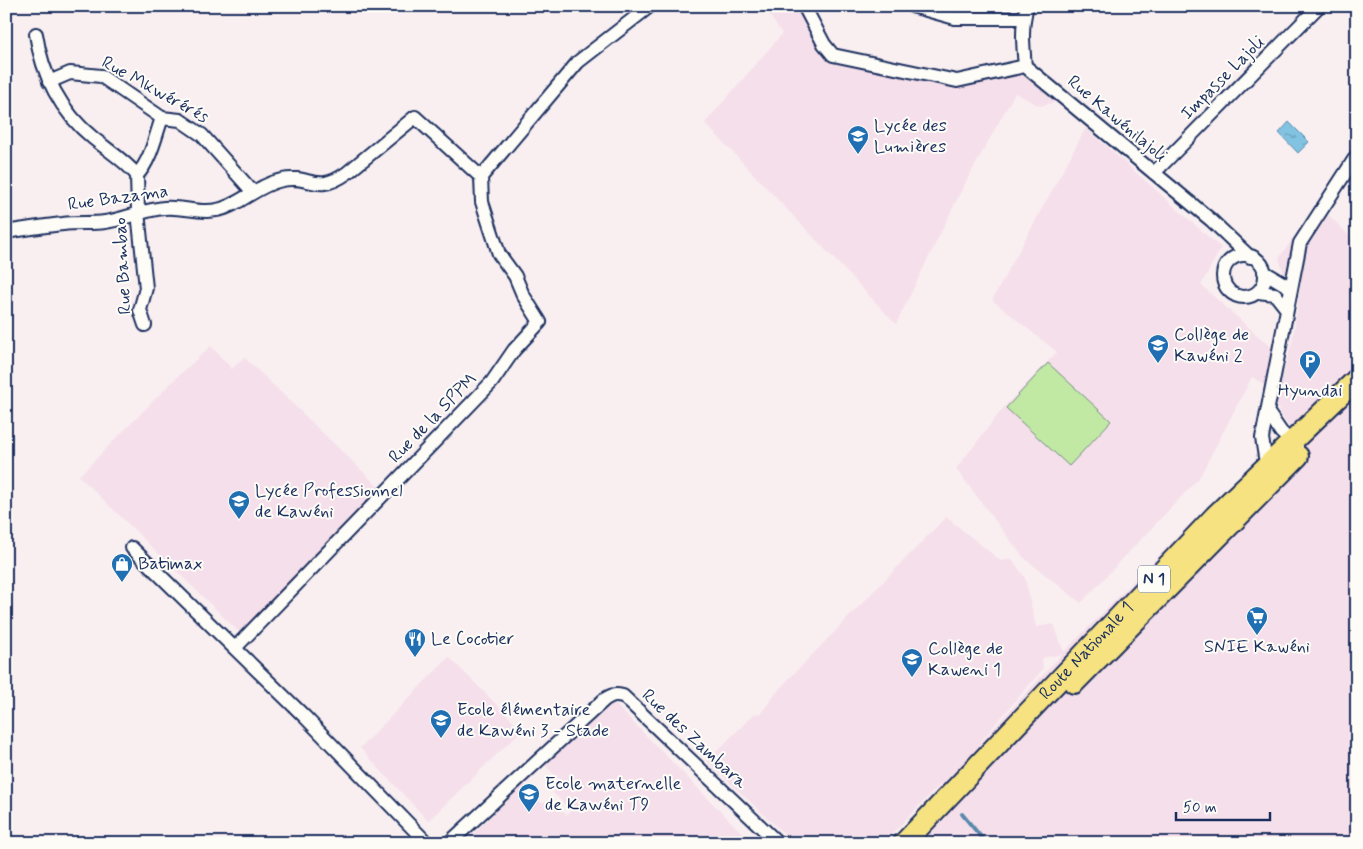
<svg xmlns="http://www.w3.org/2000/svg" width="1363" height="849" font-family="Mynerve,sans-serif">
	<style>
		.built { fill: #f5dfea; fill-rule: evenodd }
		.pitch { fill: #c1e9a4; stroke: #6e8c81 }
		.water { fill: url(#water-ripples); stroke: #5988ad }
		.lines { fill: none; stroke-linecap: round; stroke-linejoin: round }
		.stream { stroke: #5988ad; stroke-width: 4 }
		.minor-casing { stroke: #1b2f5e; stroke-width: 16 }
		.primary-casing { stroke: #1b2f5e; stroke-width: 24 }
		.minor { stroke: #fdfcf7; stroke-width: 12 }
		.primary { stroke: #f6e281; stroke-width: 20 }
		.labels { text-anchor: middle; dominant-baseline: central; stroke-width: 4; stroke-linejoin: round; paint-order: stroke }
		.shield { fill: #fdfcf7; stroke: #5f6c8c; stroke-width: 1 }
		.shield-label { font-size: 16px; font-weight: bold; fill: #1b2f5e }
		.street-label { font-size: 18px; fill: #1b2f5e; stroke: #fdfcf7 }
		.poi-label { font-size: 18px; fill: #1b2f5e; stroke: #fdfcf7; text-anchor: start }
	</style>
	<defs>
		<pattern id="water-ripples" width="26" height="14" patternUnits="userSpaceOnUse" patternTransform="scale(1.25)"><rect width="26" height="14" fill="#82c3e2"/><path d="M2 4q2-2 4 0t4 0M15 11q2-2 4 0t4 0" fill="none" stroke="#6a9fba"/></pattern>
	</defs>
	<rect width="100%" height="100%" fill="#f9eff1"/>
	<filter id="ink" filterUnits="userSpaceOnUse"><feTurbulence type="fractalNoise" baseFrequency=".02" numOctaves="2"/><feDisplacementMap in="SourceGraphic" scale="10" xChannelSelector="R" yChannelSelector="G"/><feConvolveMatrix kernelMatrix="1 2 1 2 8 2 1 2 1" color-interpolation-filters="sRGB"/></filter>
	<g filter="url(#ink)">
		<path class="built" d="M763,6H799L830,58L961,85L1016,71L1031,81L1056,102L1040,106L1015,93L963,187L896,324L705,123L782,34Z
			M1086,128L1221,248L1201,285L1275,351L1267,382L1265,385L1252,377L1199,478L1081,603L1023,557L956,469L1004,407L1057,352L992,300Z
			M1317,204L1357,243V843H888L955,769L883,843H794L707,761L754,714L761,713L780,688L946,517L1001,561L1012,559L1025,578L1036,627L1054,624L1064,652L1191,523L1290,429L1280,414L1276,401L1293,338L1300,287L1283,272L1279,258ZM1062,654L981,742H980L1043,669L1042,658Z
			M211,346L232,369L244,357L382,490L242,635L79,476L174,380Z
			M449,657L522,730L428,821L360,748Z
			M612,701L752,843H464L523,784L541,803L550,802L567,815L571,810L553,793L562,783L544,764Z"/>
		<path class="pitch" d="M1048,363L1111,421L1069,466L1006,408Z"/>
		<path class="water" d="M1289,122L1309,142L1298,153L1279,133Z"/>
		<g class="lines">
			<path class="stream" d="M962,814L986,843"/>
			<g class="minor-casing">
				<path id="minor" d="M804,6L824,44L833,55L957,81L1025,66
					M912,6L955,18H1023
					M1027,6C1021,27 1023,45 1025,66L1211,220L1250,257
					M36,34C42,75 61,112 93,138C109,151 124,160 137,175L138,212L146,288L140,310L145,325
					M49,82L70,73L101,76L162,118L180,120L202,135L252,191
					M1154,173L1318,7
					M137,175C151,160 155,137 162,118
					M6,232C25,229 44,226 63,224C77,222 91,224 105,222C125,219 143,210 164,208C182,206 199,214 217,210C239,206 257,185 282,180C310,174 316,195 347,173L415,117L481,177
					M1223 276a21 21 0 1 1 42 0a21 21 0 1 1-42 0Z
					M1264,272L1291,288
					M1258,292L1275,294L1286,308
					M1268,413L1281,432L1297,447
					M1275,468L1265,457L1262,438L1300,243L1357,155
					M132,548L305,717L427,843
					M235,648L492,382L514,350L540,322L523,295L515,276L499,254L482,202L481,177L578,62L650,6
					M449,843L604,700C611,695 614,694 623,696L778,843"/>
			</g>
			<g class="primary-casing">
				<g id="primary">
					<path d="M1074,683L1298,456"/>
					<path id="s1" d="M904,843L1215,516L1357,379"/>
				</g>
			</g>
			<use href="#minor" class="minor"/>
			<use href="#primary" class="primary"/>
		</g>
	</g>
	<defs>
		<g id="school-pin" transform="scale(1.125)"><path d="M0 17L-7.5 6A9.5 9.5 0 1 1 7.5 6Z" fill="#1f6fb2" stroke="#fdfcf7"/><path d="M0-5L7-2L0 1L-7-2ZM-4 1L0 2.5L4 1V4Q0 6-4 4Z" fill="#fff"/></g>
		<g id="parking-pin" transform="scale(1.125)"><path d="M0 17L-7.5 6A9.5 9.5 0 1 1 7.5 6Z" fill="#1f6fb2" stroke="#fdfcf7"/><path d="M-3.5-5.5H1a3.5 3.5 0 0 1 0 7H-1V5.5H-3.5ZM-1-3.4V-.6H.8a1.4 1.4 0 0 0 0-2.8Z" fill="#fff"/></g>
		<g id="shop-pin" transform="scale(1.125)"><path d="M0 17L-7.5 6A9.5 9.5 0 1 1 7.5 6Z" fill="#1f6fb2" stroke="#fdfcf7"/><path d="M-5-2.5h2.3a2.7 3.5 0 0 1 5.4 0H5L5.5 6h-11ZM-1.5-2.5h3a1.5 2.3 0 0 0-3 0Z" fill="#fff"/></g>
		<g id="supermarket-pin" transform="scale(1.125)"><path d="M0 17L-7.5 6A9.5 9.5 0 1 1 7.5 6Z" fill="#1f6fb2" stroke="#fdfcf7"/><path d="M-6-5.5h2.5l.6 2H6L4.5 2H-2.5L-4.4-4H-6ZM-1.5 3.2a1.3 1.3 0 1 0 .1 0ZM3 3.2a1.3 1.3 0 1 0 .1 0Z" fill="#fff"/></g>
		<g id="restaurant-pin" transform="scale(1.125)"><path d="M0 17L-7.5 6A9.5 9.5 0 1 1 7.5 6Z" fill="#1f6fb2" stroke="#fdfcf7"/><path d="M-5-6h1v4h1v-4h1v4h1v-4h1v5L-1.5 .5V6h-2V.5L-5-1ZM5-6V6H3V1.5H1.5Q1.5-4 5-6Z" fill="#fff"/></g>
	</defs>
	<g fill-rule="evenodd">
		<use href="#school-pin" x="858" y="136"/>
		<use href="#school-pin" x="1158" y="345"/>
		<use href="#parking-pin" x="1310" y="361"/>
		<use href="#school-pin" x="239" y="501"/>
		<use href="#shop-pin" x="122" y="564"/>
		<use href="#supermarket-pin" x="1257" y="617"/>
		<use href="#restaurant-pin" x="415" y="639"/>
		<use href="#school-pin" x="912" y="659"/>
		<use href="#school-pin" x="441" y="720"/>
		<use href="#school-pin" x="529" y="794"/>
	</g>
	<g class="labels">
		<rect class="shield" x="1138" y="565.5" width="32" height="27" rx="4"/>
		<g class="shield-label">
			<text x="1154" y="579">N 1</text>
		</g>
		<g class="street-label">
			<text transform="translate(1223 78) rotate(-45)">Impasse Lajoli</text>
			<text transform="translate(155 90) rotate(29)">Rue Mkwérérés</text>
			<text transform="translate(1117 119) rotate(40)">Rue Kawénilajoli</text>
			<text transform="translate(118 198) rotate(-8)">Rue Bazama</text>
			<text transform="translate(123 266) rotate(-93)">Rue Bambao</text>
			<text transform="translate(433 418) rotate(-46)">Rue de la SPPM</text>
			<text stroke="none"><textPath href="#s1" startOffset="265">Route Nationale 1</textPath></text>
			<text transform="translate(694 739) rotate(43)">Rue des Zambara</text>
		</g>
		<g class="poi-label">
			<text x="874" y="126">Lycée des<tspan x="874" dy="21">Lumières</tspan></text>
			<text x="1174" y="335">Collège de<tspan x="1174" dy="21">Kawéni 2</tspan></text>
			<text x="1310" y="391" text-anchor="middle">Hyundai</text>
			<text x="255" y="491">Lycée Professionnel<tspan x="255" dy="21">de Kawéni</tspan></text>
			<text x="138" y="564">Batimax</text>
			<text x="431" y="639">Le Cocotier</text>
			<text x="1257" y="647" text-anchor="middle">SNIE Kawéni</text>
			<text x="928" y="649">Collège de<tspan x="928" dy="21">Kaweni 1</tspan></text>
			<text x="457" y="710">Ecole élémentaire<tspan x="457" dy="21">de Kawéni 3 - Stade</tspan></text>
			<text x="545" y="784">Ecole maternelle<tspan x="545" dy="21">de Kawéni T9</tspan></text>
		</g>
	</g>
	<rect width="1363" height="849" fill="none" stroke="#fdfcf7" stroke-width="25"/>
	<rect x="12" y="12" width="1338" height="824" fill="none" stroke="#1b2f5e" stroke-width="2" filter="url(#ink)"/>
	<path d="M1176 812v8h94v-8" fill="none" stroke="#1b2f5e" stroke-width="2.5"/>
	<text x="1183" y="812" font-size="15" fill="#1b2f5e" stroke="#fdfcf7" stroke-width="4" paint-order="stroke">50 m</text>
</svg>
